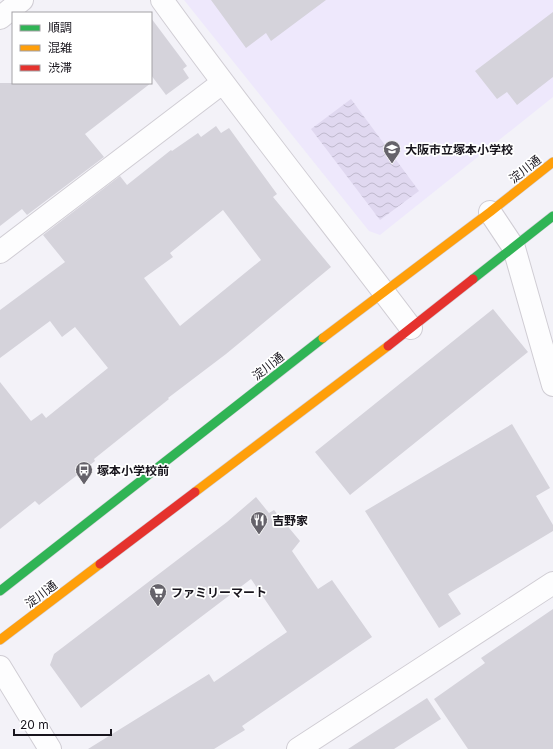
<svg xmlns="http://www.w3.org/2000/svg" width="553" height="749" font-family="Inter,'Noto Sans JP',sans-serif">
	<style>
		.built { fill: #eee8fc }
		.water { fill: url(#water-waves) }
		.building { fill: #d5d3db; fill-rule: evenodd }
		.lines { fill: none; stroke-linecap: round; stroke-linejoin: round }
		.street-casing { stroke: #d0cdd4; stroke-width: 24 }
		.fast-casing { stroke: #d0cdd4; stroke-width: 10 }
		.slow-casing { stroke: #d0cdd4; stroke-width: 10 }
		.jam-casing { stroke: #d0cdd4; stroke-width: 10 }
		.street { stroke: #fdfdfe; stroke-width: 22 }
		.fast { stroke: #30b455; stroke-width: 9 }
		.slow { stroke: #ff9f0a; stroke-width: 9 }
		.jam { stroke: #e5322d; stroke-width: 9 }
		.labels { text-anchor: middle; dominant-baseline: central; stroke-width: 3.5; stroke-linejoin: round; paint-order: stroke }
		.poi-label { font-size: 12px; font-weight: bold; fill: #18151d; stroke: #fff; text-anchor: start }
		.street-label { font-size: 12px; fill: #18151d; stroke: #fff }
	</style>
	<defs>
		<pattern id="water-waves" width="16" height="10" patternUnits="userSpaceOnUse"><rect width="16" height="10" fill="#e0d8f0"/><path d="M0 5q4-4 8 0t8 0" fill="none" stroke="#bfb8cd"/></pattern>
	</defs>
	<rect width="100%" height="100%" fill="#f3f2f8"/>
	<path class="built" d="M184,0H553V97L380,235L369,231Z"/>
	<path class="water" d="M351,99L419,191L380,220L311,129Z"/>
	<path class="building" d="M211,0H326L271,41L266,33L246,48Z
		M553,12V77L517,105L507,92L497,99L475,71Z
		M151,18L187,66L183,69L189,78L166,95L151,75Z
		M0,83H151L85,134L104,157L27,215L22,209L0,226Z
		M216,126L221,133L229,128L277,194L273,197L331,267L226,354L168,398L169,399L94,459L95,461L39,505L35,501L0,529V382L31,421L42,413L46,418L108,368L75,327L62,337L50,321L0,358V310L65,262L43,235L120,176L127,185L171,150L172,151L198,133L201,137ZM223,210L261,260L180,326L144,278L173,257L170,253Z
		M493,309L528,352L350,495L315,452Z
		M512,424L550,488L536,496L553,525V531L448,594L461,614L439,628L365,511Z
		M256,497L269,513L274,510L300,541L292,551L318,589L332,580L372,637L242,726L245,730L214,749H88L209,674L214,682L287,632L251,579L81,708L50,665L54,654L227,522Z
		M553,609V749H468L434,699L485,663L481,658Z
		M427,698L441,719L394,749H348Z"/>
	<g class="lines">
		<g class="street-casing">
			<path id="street" d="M162,0C242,111 328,218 411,328
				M0,18L22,0
				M490,212L514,248L553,385
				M0,252L222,83
				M0,667L50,749
				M298,749L553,583"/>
		</g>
		<g class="fast-casing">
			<path id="fast" d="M473,279L553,216
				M0,591L323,338"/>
		</g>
		<g class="slow-casing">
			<path id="slow" d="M323,338L490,212L553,162
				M195,492L388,346
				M0,640L100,564"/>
		</g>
		<g class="jam-casing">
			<path id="jam" d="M388,346L473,279
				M100,564L195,492"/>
		</g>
		<use href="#street" class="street"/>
		<use href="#fast" class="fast"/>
		<use href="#slow" class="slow"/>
		<use href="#jam" class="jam"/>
	</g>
	<defs>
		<g id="school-pin" transform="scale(0.9)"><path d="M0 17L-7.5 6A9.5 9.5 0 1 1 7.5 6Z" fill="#65626a" stroke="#fff"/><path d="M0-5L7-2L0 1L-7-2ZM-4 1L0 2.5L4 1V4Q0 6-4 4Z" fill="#fff"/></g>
		<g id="bus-pin" transform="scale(0.9)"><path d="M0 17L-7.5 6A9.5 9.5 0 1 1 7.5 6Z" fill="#65626a" stroke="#fff"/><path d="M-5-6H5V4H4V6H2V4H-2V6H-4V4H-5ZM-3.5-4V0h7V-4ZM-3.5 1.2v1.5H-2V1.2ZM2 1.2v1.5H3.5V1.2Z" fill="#fff"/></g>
		<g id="restaurant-pin" transform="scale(0.9)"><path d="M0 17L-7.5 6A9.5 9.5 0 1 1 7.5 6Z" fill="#65626a" stroke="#fff"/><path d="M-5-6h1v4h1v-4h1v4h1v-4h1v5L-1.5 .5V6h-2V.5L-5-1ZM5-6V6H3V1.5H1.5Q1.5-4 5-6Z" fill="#fff"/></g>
		<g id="supermarket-pin" transform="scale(0.9)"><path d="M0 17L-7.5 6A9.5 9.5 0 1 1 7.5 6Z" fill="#65626a" stroke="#fff"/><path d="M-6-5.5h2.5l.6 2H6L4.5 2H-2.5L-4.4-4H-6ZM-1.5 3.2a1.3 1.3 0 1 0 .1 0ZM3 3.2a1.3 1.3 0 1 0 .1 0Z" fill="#fff"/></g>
	</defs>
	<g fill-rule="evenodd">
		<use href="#school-pin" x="392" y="149"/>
		<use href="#bus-pin" x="84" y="470"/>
		<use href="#restaurant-pin" x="259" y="520"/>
		<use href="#supermarket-pin" x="158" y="592"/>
	</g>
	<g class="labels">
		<g class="poi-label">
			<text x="405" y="149">大阪市立塚本小学校</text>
			<text x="97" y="470">塚本小学校前</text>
			<text x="272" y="520">吉野家</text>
			<text x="171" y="592">ファミリーマート</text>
		</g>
		<g class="street-label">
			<text transform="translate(525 169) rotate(-38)">淀川通</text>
			<text transform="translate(268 366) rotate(-38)">淀川通</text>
			<text transform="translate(41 594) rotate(-37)">淀川通</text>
		</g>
	</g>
	<rect x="12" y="12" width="140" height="72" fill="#ffffff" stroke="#a3a1a5"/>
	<rect x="20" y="25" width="20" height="6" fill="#30b455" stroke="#a3a1a5"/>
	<text x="48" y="32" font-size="12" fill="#18151d">順調</text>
	<rect x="20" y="45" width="20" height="6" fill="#ff9f0a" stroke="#a3a1a5"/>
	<text x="48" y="52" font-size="12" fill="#18151d">混雑</text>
	<rect x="20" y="65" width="20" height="6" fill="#e5322d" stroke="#a3a1a5"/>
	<text x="48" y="72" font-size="12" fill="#18151d">渋滞</text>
	<path d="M14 729v6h97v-6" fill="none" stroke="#18151d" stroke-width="2"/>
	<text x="20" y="729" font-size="12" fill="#18151d" stroke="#ffffff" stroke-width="3" paint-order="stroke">20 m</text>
</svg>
